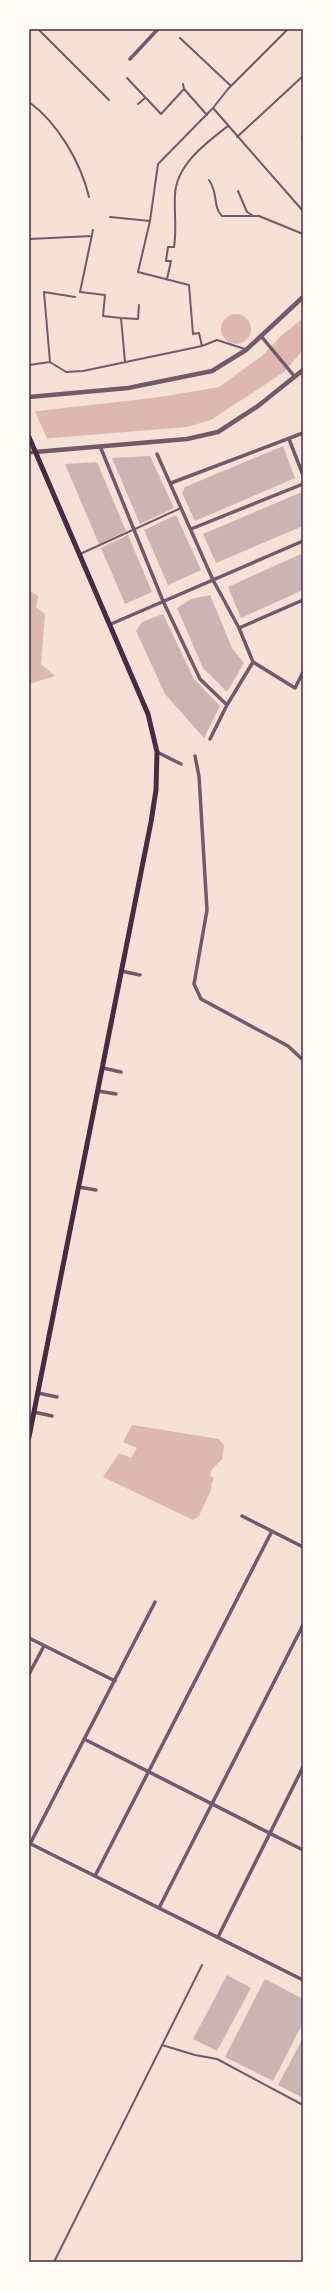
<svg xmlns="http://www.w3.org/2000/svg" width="332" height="2291" font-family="'Nunito Sans',sans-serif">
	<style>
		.water { fill: #dcb8b0 }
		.pier { fill: #f7e1d7 }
		.building { fill: #ccb4b1 }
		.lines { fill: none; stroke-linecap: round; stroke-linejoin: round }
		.service { stroke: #755966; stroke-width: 2 }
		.minor { stroke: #755966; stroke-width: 3.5 }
		.tertiary { stroke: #755966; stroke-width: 4.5 }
		.secondary { stroke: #4a2c40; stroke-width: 5 }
		.neatline { fill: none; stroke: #4a2c40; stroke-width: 1.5 }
	</style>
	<rect width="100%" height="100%" fill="#f7e1d7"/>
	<path class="water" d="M221 329a15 15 0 1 1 30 0a15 15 0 1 1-30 0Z
		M303,318V350L284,372L211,420L187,427L29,440V412L160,397L219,387L262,356L281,336Z
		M29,590L38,596L36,607L45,614L41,664L55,676L29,684Z
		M132,1425L219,1439L224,1445L222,1459L211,1471L210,1476L214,1478L211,1486L212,1488L199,1516L193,1520L103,1477L119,1453L131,1458L137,1448L123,1442Z"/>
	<path class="pier" d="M34,409L48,441L29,442V410Z"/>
	<path class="building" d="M283,446L295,478L195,521L182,493L185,487Z
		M150,456L174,508L140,524L112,458Z
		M97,462L126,531L99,544L65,464Z
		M302,492L303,526L216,563L203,534Z
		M176,515L201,570L168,585L144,530Z
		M128,535L152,592L125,604L101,548Z
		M303,553V590L241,618L228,587Z
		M210,595L232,648L244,663L227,692L203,668L177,608L191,599Z
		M163,614L194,679L220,706L204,738L165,694L136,631L142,622Z
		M227,1975L251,1988L217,2051L193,2039Z
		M265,1979L303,1999V2023L273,2081L225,2057Z
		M303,2038V2098L278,2085Z"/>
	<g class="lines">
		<path class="service" d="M38,29L109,100
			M180,38L231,86
			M127,78L161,114L184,89L207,115
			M183,84L184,89
			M29,102C58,123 81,163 89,197
			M138,104L145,98
			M213,108L303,211
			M237,137L303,76
			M302,138L303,137
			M209,180C219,194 212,206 222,216H259L303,234
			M238,191L247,212L252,215
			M110,217L150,221
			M93,230L80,292L105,295L103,316L121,318
			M29,239L92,236
			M167,279L171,261H166L168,247H174C177,229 174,213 175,195C176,165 206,143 228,126
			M202,346L199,333L193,334L189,285L138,272L150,221L158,164L213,108L228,89L288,29
			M50,362L44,292L75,297
			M125,362L121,318L138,319L139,305
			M29,365L50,362L66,372L83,371L202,346L217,340L245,349
			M80,554L181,508
			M162,2045L195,2055L217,2059L303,2105
			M54,2262L202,1965"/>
		<path class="minor" d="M130,59L158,29
			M261,336L295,377
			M289,439L303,475
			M100,446L163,601L200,679L227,705
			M29,453L35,452
			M157,454L213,580L239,628L253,662L295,688L303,672
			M171,483L303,433
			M191,529L303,484
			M111,624L303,541
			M239,628L303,600
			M210,739L227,705L253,662
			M157,752L181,764
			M195,756L199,776L207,910L194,984L201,999L288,1046L303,1060
			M121,971L140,975
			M103,1068L121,1072
			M98,1091L116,1094
			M79,1187L96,1190
			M38,1393L57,1397
			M34,1412L52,1416
			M242,1516L303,1547
			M29,1638L115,1681
			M29,1674L44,1646
			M84,1739L303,1850
			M29,1843L303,1980
			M30,1844L155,1602
			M95,1876L272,1531
			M159,1908L303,1625
			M218,1937L303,1767"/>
		<path class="tertiary" d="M29,397L128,388L212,371L246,350L303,297
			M35,452L187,439L218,432L258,406L303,370"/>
		<path class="secondary" d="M29,437L148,714L157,752L156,790L151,822L29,1437"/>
	</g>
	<rect width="332" height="2291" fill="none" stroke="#fffaf5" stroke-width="60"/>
	<rect x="30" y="30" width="272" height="2231" class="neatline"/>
</svg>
